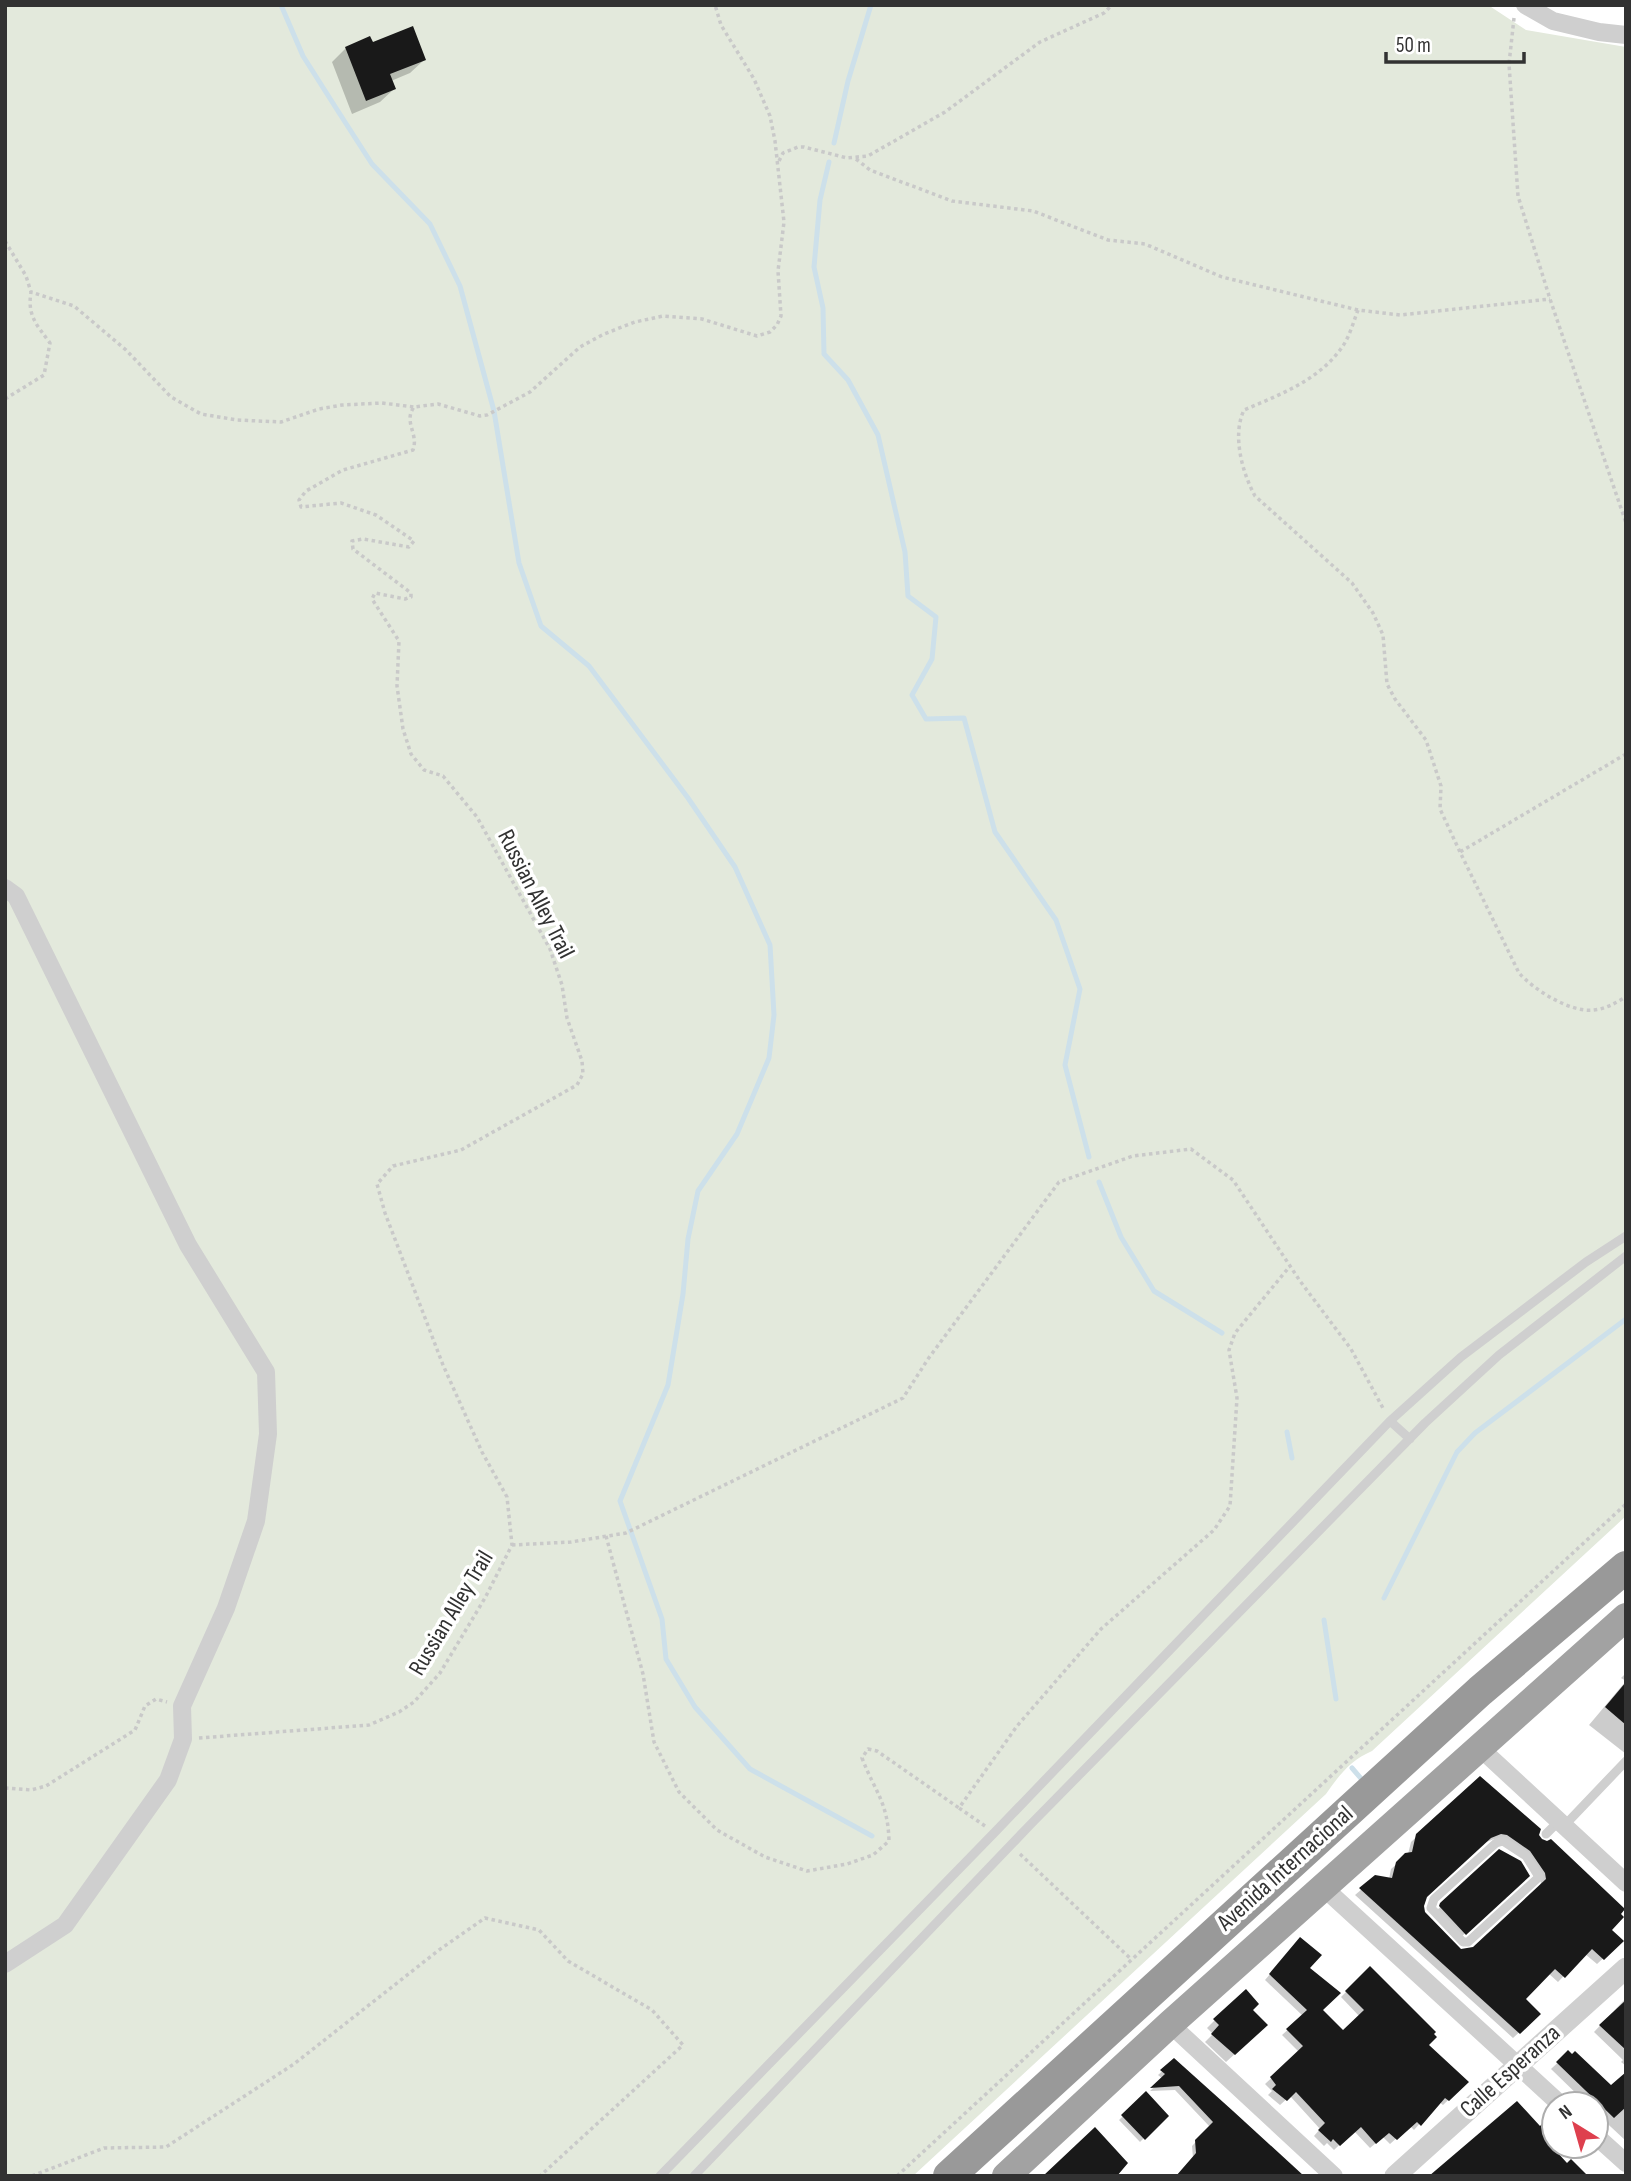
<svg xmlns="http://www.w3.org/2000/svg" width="1631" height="2181" font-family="'Sofia Sans Condensed',sans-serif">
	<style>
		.green { fill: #e3e9dc }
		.shadow { fill: #0003; fill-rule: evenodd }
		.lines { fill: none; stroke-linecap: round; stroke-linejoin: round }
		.stream { stroke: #cde0ea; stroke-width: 5 }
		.building { fill: #191919; fill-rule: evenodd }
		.path { stroke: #c9c9c9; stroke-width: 3.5; stroke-dasharray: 3.5 3.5; stroke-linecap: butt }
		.service { stroke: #cfcfcf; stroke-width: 9 }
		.minor { stroke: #cfcfcf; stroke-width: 18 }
		.tertiary { stroke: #cfcfcf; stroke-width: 21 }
		.trunk { stroke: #a2a2a2; stroke-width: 28 }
		.motorway { stroke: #999; stroke-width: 32 }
		.labels { text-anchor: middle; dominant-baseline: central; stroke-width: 7; stroke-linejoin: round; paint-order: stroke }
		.street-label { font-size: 24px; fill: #323232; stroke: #fff }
	</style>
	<rect width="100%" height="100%" fill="#fff"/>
	<path class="green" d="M5,5H1488L1526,30L1626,47V1516L1372,1751C1351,1760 1339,1775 1326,1794L913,2176H5Z"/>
	<path class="shadow" d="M371,45L424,60L410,73L391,81L394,89L380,102L352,114L332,62L346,48Z
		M1626,1673V1754L1589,1725L1626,1681L1621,1678Z
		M1480,1778L1537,1835L1609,1931L1621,1942L1597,1964L1585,1954L1558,1982L1548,1973L1523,1999L1539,2014L1513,2038L1355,1895L1376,1877L1389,1879L1391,1869L1408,1854L1411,1842ZM1494,1839L1525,1856L1541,1882L1539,1889L1469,1951L1457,1948L1422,1909L1427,1894L1484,1843Z
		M1500,1851L1528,1875L1461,1937L1436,1911Z
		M1295,1945L1307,1969L1320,2011L1343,2033L1360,2017L1341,1997L1370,1968L1426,2045L1467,2082L1443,2105L1439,2102L1414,2130L1410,2126L1390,2144L1383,2137L1370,2148L1354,2131L1334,2150L1327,2143L1324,2146L1314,2136L1320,2129L1290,2096L1280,2105L1268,2095L1272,2091L1265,2084L1299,2052L1282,2035L1303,2016L1265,1980Z
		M1626,1998V2066L1621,2062L1623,2060L1594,2032Z
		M1250,2011L1258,2033L1226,2062L1205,2042L1213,2034L1207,2028L1215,2020Z
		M1568,2053L1611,2088L1626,2074V2141L1596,2113V2104H1587L1551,2069Z
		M1174,2061L1302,2176L1193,2158L1192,2146L1210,2127L1175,2090L1150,2091L1163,2079L1158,2075Z
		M1146,2094L1166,2116L1140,2142L1119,2120Z"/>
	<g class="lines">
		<path class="stream" d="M281,5L303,56L336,108L372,164L430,224L460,286L494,411L519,563L541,626L589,666L688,798L735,867L770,945L774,1015L769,1058L737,1134L698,1191L688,1239L683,1294L668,1385L620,1501L662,1619L666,1659L695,1707L750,1769L872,1836
			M834,143L848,81L871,5
			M829,162L820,200L814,267L823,308L824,354L848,380L878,435L905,552L908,596L936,617L932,659L912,695L926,719L964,718L995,832L1056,920L1080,989L1065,1065L1089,1157
			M1099,1182L1121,1237L1154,1291L1222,1333
			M1287,1432L1292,1458
			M1384,1598L1457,1452L1475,1433L1626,1319
			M1324,1620L1336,1699
			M1352,1768L1364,1782"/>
	</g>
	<path class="building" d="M413,26L426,60L390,74L396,89L366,101L345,47L370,36L373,42Z
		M1626,1682V1725L1605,1707Z
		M1480,1776L1541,1829L1539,1835L1542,1839L1547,1841L1551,1839L1625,1909L1621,1914L1624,1917L1612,1930L1624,1941L1604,1960L1592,1949L1565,1978L1555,1969L1526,1999L1541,2014L1520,2034L1359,1888L1375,1875L1392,1878L1396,1862L1405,1853L1412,1852L1416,1834ZM1501,1834L1507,1835L1530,1851L1545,1873L1546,1879L1473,1947L1461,1949L1425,1912L1424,1906L1427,1897L1491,1838Z
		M1499,1849L1521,1861L1530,1876L1466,1935L1439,1906L1440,1903Z
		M1300,1937L1322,1955L1310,1968L1341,1993L1323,2010L1343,2030L1364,2010L1345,1991L1370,1966L1436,2032L1434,2034L1437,2037L1429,2045L1469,2082L1449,2101L1445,2098L1421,2126L1417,2122L1397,2140L1389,2133L1376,2144L1361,2127L1340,2146L1333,2139L1331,2142L1318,2130L1325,2123L1296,2092L1287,2101L1272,2089L1276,2085L1270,2077L1303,2046L1286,2029L1307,2010L1269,1974Z
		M1246,1989L1259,2004L1253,2010L1268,2025L1235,2055L1211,2034L1219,2025L1213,2019Z
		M1626,2000V2050L1599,2025Z
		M1568,2050L1572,2054L1575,2051L1611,2085L1626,2072V2107L1614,2118L1556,2062Z
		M1174,2058L1233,2111L1304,2176H1176L1196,2153L1195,2140L1213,2122L1179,2086L1150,2088L1165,2074L1160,2070Z
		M1146,2091L1169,2116L1145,2140L1121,2115Z
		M1517,2101L1540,2126L1547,2119L1554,2127V2135L1547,2141L1567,2163L1571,2159L1588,2176H1429Z
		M1095,2127L1128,2163L1117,2176H1043Z"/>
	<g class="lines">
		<path class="path" d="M1514,18L1509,64L1518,196L1550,299L1626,523
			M856,159L870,170L952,201L1033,211L1108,240L1145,244L1222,277L1358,310L1400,315L1550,299
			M779,161L783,153L798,147H804L847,158L868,156L945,112L1040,42L1104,13L1112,5
			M5,241L26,276L31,292
			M1358,310C1353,323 1349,339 1340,350C1317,381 1279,395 1244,410C1232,435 1242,472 1255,496L1352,583L1373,613L1383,635L1387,684L1395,699L1426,740L1441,786L1440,809L1460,852
			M5,399L44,375L50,343C37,325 27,316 31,292L74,306L126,350L171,397L201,414L237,420L281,422L319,409L342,405L382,403L414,407
			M1626,754L1460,852L1519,973C1534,990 1571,1013 1594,1010C1606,1009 1615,1003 1626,997
			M606,1536L643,1674L654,1742L679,1792L717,1830L765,1857L807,1871L847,1864L873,1855L889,1841C888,1802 875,1792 862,1758L868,1749L877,1751L959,1808
			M512,1545L571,1542L626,1533L903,1398L928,1359L1059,1182L1133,1156L1191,1149L1233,1180L1300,1281L1351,1349L1384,1410
			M199,1738L369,1725L399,1712L414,1702L440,1673L485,1598L512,1545L507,1497L482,1452L443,1365L385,1213L377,1184L393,1166L461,1150L577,1085L583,1074L582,1061L567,1018L562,985L550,949L477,817L443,776L424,770L411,754L403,729L397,686L399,641L372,599L375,593L405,599L411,597V593L353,549L352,541L363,539L409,547L414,541L376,515L341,503L301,507L299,500L306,491L343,470L413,450C419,434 403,422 414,407L438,404L480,416L487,415L530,392L580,347L604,334L635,322L663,316L702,319L757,336L770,332L777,325L781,316L778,271L784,222L775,141L770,116L754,79L721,25L715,5
			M5,1788L31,1790L46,1786L135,1730L145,1706L156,1699L167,1702
			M985,1826L959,1808L1017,1726L1101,1629L1214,1530L1230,1506L1237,1398L1229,1350L1235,1333L1290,1266
			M1020,1854L1131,1959
			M32,2176L104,2148L166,2147L294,2064L439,1950L485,1918L539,1930L568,1961L652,2010L683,2045L540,2176
			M897,2176L1626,1504"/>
		<path class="service" d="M1390,1421L1410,1439
			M1564,1826L1626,1761
			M1546,1834L1559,1821
			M1503,1841L1526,1856L1539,1877L1468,1942H1463L1431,1908L1434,1899L1496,1843Z
			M660,2176L995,1832L1390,1421L1461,1357L1586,1262L1626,1236
			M694,2176L1030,1825L1425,1423L1499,1355L1626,1256"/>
		<path class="minor" d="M1525,5L1553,21L1599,32L1626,35
			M5,888L16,896L188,1245L266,1372L268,1434L256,1521L226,1608L182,1706L183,1739L168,1780L65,1925L5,1964
			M1480,1748L1626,1883
			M1323,1887L1560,2104
			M1170,2024L1334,2176
			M1596,2136L1626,2163"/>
		<path class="tertiary" d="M1395,2176L1626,1968"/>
		<path class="trunk" d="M1006,2176L1170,2024L1626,1617"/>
		<path class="motorway" d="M949,2176L1480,1691L1626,1567"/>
	</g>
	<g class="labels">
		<g class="street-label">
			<text transform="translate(536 894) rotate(63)">Russian Alley Trail</text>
			<text transform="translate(451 1613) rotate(-59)">Russian Alley Trail</text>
			<text transform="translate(1285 1868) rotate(-42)">Avenida Internacional</text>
			<text transform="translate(1510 2071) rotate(-42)">Calle Esperanza</text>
		</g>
	</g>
	<rect width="1631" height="2181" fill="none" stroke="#323232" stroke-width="14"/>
	<g transform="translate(1575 2125) rotate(323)"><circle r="33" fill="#ffffff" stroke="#adadad" stroke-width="2"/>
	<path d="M0-5L12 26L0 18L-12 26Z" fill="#de404e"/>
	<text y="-10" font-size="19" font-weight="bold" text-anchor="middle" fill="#323232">N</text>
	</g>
	<path d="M1386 52v10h138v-10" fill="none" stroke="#323232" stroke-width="3.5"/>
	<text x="1396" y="52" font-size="21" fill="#323232" stroke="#ffffff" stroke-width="5" paint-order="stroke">50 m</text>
</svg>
